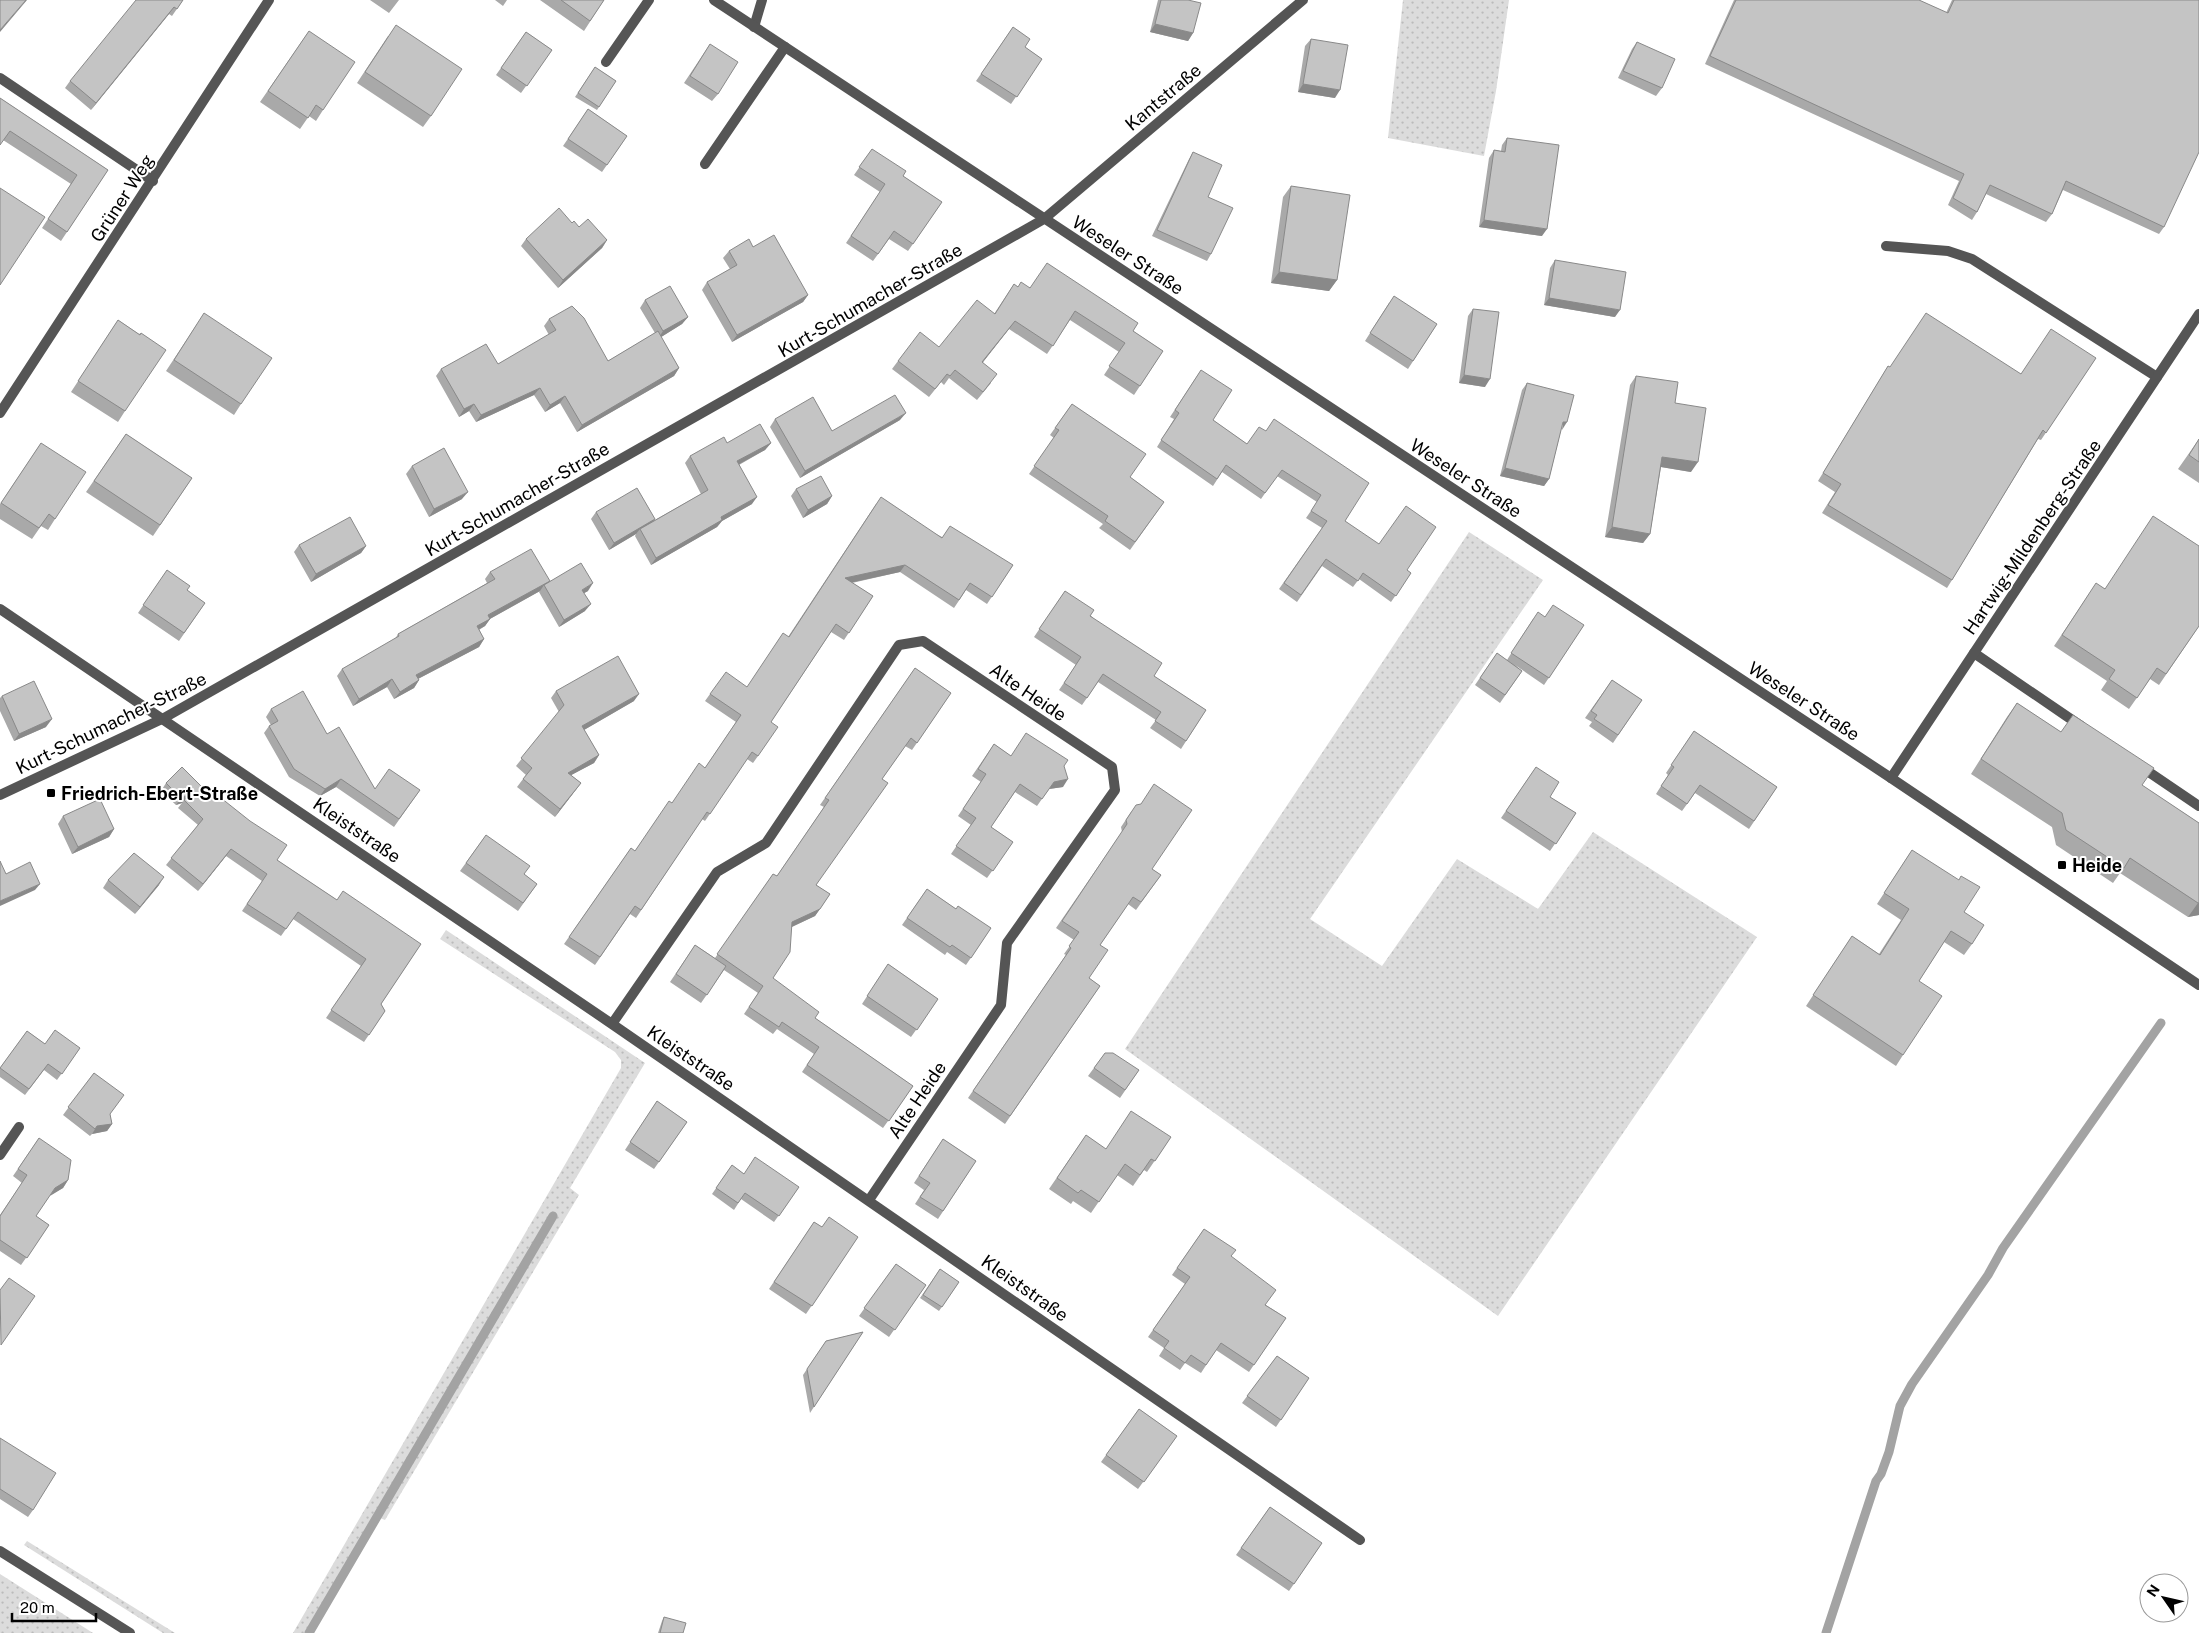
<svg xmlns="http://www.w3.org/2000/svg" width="2199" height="1633" font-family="'Public Sans',sans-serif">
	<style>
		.grass { fill: url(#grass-dots) }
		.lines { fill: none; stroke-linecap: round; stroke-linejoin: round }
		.stream { stroke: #a3a3a3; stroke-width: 9 }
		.service { stroke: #555; stroke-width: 10 }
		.minor { stroke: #555; stroke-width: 10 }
		.tertiary { stroke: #555; stroke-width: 10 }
		.wall { fill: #a9a9a9 }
		.shaded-wall { fill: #898989 }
		.building { fill: #c4c4c4; stroke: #898989 }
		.poi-dot { fill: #000; stroke: #fff; stroke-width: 2 }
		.labels { text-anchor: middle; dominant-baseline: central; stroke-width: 4; stroke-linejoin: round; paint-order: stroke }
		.street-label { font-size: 18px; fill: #000; stroke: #fff }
		.poi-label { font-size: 18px; font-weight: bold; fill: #000; stroke: #fff; text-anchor: start }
	</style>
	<defs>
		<pattern id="grass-dots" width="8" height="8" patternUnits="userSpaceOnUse" patternTransform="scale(1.25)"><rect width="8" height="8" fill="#dcdcdc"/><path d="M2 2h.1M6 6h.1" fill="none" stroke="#bbb" stroke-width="1.8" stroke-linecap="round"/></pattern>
	</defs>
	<rect width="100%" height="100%" fill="#fff"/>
	<path class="grass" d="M1403,0H1509L1496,91L1484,156L1388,138Z
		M1469,532L1543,580L1310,919L1382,966L1457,859L1538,909L1593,832L1757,937L1498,1316L1125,1049Z
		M446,930L645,1063L570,1188L579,1195L385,1520L380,1518L310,1633H293L621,1068V1060L615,1052L440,939Z
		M27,1541L175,1633H163L24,1545Z
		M0,1574L93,1633H0Z"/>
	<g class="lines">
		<path class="stream" d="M309,1633L553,1216
			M1826,1633L1876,1481L1881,1474L1889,1452L1900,1406L1912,1384L1988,1275L2003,1248L2161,1023"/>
		<path class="service" d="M754,27L762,0
			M606,62L649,0
			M705,164L785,47
			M1886,246L1948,251L1972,259L2157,377
			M1974,653L2081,726
			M2140,766L2199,806"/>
		<path class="minor" d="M0,78L153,181
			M1044,219L1303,0
			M0,413L269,0
			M0,609L612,1024L1360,1540
			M1891,778L2199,314
			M612,1024L717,872L766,843L899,645L923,641L1112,767L1115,790L1007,943L1001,1005L869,1200
			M0,1155L19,1127
			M0,1551L130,1633"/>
		<path class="tertiary" d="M714,0L1891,778L2199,985
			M0,795L164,718L1044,219"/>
	</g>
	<path class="wall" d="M183,0L172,16L169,14L91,110L65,88L70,81Z
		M370,0H399L389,13Z
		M495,0H507L503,6Z
		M540,0H604L584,31Z
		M1158,0H1188L1193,33L1188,41L1150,32Z
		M1734,0H1919L1946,13L1952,0H2199L2164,227L2159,234L2063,190L2052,214L2046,222L1986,194L1977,212L1972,220L1948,205L1959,181L1705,64Z
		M1013,27L1025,47L1042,59L1011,104L976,81Z
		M309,31L323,110L316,121L309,116L300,129L260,102Z
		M526,32L552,50L521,93L496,75Z
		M388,36L431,116L423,127L357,83Z
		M1311,39L1335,98L1298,92L1305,46Z
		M1637,42L1662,88L1656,96L1618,78L1632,49Z
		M710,44L718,94L712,101L684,83Z
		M595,67L616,81L597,110L575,97Z
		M0,98L108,170L61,241L42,228L71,184L3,140Z
		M588,109L627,136L602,172L563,146Z
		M1507,138L1542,236L1479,227L1489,158L1494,150L1501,151L1502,145Z
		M872,149L903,176L942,202L908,251L889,239L873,261L846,243L880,192L854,175Z
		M1193,152L1208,197L1211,254L1207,261L1152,236L1189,159Z
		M1291,186L1337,280L1329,291L1271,283L1283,197Z
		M572,223L607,240L602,248L558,288L521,246L526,239Z
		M729,251L808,295L803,302L732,342L702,290L707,282L730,269L723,258Z
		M1555,260L1615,317L1544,305L1550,268Z
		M1014,284L1018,287H1030L1133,331L1163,351L1134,395L1104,375L1119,352L1070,320L1047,354L1009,329L983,362L991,383L977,400L949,378L944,385L941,382L929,397L892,369L898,361L939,347L994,314Z
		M645,300L688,317L682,324L661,337L679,368L674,376L577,432L560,403L545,412L534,395L476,422L469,411L459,417L436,376L441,369L498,364L549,335L544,326L549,319L608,361L655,333L640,308Z
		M1389,303L1437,324L1408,369L1365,341Z
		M1473,309L1485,387L1459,383L1468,316Z
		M118,320L139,334L141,333L125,411L118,422L71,392Z
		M197,324L241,404L234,415L166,371Z
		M2096,358L2041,440L2038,439L1952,580L1947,588L1822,513L1835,492L1818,481L1888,366L1889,367L2020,374Z
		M1201,370L1213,420L1247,444L1266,431L1345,521L1411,573L1391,602L1359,579L1353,587L1322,566L1297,602L1279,589L1322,528L1306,518L1317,502L1277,476L1261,499L1222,472L1213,486L1157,447L1174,419L1170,417Z
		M1636,376L1675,403L1691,472L1661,467L1650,534L1643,543L1605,537L1630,385Z
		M1527,383L1561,430L1549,479L1544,486L1500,476L1522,390Z
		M1072,404L1130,477L1164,502L1130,550L1099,528L1103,524L1029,474L1054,438L1050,435Z
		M775,419L832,431L900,420L800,478L770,427Z
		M126,434L192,478L153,536L86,492Z
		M2199,439V483L2178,469Z
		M41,443L55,519L48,530L41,526L32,539L0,519V504Z
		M727,443H771L765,450L739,465L752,504L722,521L717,527L651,565L635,536L636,534L609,550L591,519L596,512L653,521L701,494L685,463L690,456Z
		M412,466L462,499L429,517L406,474Z
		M796,489L832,496L827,504L803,518L791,496Z
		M876,504L942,537L1013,565L987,604L966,590L954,608L900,572L852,583L873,596L844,640L831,632L771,722L758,756L753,763L747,759L705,821L702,819L636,918L630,914L595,965L564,944L631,848L635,851L672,803L705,768L736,722L705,701L710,694L747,687L788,637Z
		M299,545L366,546L361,553L311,582L294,552Z
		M167,570L187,590L205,603L179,641L138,613Z
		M490,572L550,581L588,591L584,593L585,611L559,627L539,592L540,591L490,619L485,626L479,630L484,639L479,647L418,679L419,680L414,688L394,699L387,687L353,706L337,676L342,669L395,639L398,634L487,583L485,579Z
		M2104,588L2199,626L2159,685L2150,679L2129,709L2101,690L2107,681L2054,646L2089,594Z
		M1065,591L1154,676L1206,710L1181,749L1150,728L1156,720L1098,682L1082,705L1059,690L1076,665L1034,637Z
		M1545,617L1584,625L1544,685L1515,665L1522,671L1500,703L1475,685L1497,653L1507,660L1533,619Z
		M915,668L951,693L912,750L905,746L882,779L816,885L830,894L815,916L792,927L773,978L815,1018L913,1086L883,1128L802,1072L814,1054L777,1029L773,1034L744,1014L758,993L724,970L701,1003L670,982L695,945L715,958L773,874L777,876L824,807L820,805Z
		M1612,680L1642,700L1613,743L1589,726L1592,722L1585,718Z
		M556,691L634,701L584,730L599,755L594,763L571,775L581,783L555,817L517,787L526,775L516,766L559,712L551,698Z
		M2,696L46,727L14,741L0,711V698Z
		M2017,703L2199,823V915L2188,917L2120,873L2113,883L2056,845L2052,827L1971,774L2007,717Z
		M271,709L327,734L375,789L420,790L394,827L336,787L320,796L289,777L264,733L269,726L271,725L266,717Z
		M1694,731L1777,787L1749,829L1695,793L1682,811L1656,794L1668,775L1666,773Z
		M994,744L1011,756L1064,766L1063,787L1049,789L1037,806L1015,792L991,827L1013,842L987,878L951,854L971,825L958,816L981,782L972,776Z
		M1536,767L1550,797L1576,813L1550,851L1501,818Z
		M166,783L277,860L337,900L421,944L381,1004L385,1011L364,1042L326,1018L361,966L293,919L281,936L242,911L262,881L226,856L198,891L166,865L198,825L178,808L182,803L176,805L161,791Z
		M1131,812L1152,869L1161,875L1136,910L1128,904L1100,945L1089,978L1100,986L1005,1124L968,1098L1066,955L1064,954L1074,940L1056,928L1122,832L1121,827Z
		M63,816L114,829L109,837L72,854L58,824Z
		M486,835L524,874L537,884L518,911L460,871Z
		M1912,850L1964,912L1972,944L1964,955L1944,942L1919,981L1903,1055L1896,1066L1806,1006L1852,936L1879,954L1901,920L1877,904Z
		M108,880L159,885L135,914L103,888Z
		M927,889L956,909L991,928L966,965L947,952L945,955L902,925Z
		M888,964L938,999L911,1037L862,1004Z
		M27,1031L45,1044L80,1048L57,1080L44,1070L25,1095L0,1077V1068Z
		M1105,1053L1139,1070L1120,1098L1088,1076Z
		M94,1073L110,1114L112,1124L107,1131L92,1134L90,1136L63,1115Z
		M657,1101L687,1122L654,1169L625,1150Z
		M1086,1135L1105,1149L1171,1137L1147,1172L1144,1170L1133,1186L1117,1175L1091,1213L1073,1201L1071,1204L1049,1189Z
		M39,1138L68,1180L63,1188L50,1195L36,1216L49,1225L21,1265L0,1251V1215L22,1183L13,1176Z
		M943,1139L976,1161L938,1219L915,1204L924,1190L914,1183Z
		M732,1165L744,1174L799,1187L774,1222L741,1199L734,1210L712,1194Z
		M814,1222L822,1227L858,1237L806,1314L769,1289Z
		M1204,1229L1231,1256L1266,1305L1286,1318L1249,1372L1216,1350L1201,1373L1185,1363L1180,1370L1159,1356L1164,1348L1148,1337L1185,1284L1172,1275Z
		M896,1264L926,1285L889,1337L859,1316Z
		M940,1269L959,1282L939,1311L920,1298Z
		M863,1332L810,1413L803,1375L826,1341Z
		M1277,1356L1309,1378L1276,1427L1242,1403Z
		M1139,1409L1177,1436L1138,1489L1101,1462Z
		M0,1438L33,1510L28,1517L0,1499Z
		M1270,1507L1322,1543L1289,1591L1236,1555Z
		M664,1617L683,1633H658L662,1621Z"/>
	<path class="shaded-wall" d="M26,0H27L0,32V30Z
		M174,7L169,14L91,110L96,103Z
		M1155,24L1193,33L1188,41L1150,32Z
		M1303,84L1340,90L1335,98L1298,92Z
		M1484,220L1547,229L1542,236L1479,227Z
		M607,240L602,248L558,288L563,280Z
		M1279,272L1337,280L1329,291L1271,283Z
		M808,295L803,302L732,342L737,335Z
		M1549,298L1620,310L1615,317L1544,305Z
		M688,317L682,324L658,339L663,331Z
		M1015,321L1009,329L976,371L982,362Z
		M679,368L674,376L577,432L582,425Z
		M1464,375L1490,379L1485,387L1459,383Z
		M540,388L534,395L476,422L481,415Z
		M565,396L560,403L545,412L550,405Z
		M474,404L469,411L459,417L464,409Z
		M906,413L900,420L800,478L805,471Z
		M1563,422H1567L1562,430Z
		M771,443L765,450L732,468L737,461Z
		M1662,457L1698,462L1691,472L1655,466Z
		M1505,468L1549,479L1544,486L1500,476Z
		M468,492L462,499L429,517L434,509Z
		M832,496L827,504L803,518L808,510Z
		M757,497L752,504L722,521L717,527L651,565L656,558L721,517Z
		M655,519L650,526L640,529L636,534L609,550L614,543Z
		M1612,527L1650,534L1643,543L1605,537Z
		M366,546L361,553L311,582L316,574Z
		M905,565L900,572L840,585L845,578Z
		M550,581L544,585L540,591L486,621L490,619L485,626L472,633L477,626L488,615Z
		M593,583L588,591L577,597L582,590Z
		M591,604L585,611L559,627L564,620Z
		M484,639L479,647L410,683L416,675Z
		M392,679L387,687L353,706L359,699Z
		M419,680L414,688L394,699L400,692Z
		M639,694L634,701L577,734L582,726Z
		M52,719L46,727L14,741L19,734Z
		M599,755L594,763L562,780L568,773Z
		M341,779L336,787L320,796L325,789Z
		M1068,779L1063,787L1049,789L1054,782Z
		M581,783L575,791L555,817L560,809Z
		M189,795L182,803L176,805L181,798Z
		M114,829L109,837L72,854L78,847Z
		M231,849L226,856L198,891L203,884Z
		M164,877L159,885L135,914L140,907Z
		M40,884L35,890L0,906V901Z
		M2198,903H2199V915L2188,917Z
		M820,909L815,916L787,929L792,922Z
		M112,1124L107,1131L92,1134L97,1126Z
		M68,1180L63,1188L50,1196L55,1188Z"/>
	<path class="building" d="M0,0H26L0,30Z
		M136,0H183L177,9L174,7L96,103L70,81Z
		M561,0H604L590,21Z
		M1161,0H1188L1201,3L1193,33L1155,24Z
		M1736,0H1919L1948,13L1954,0H2199V152L2164,227L2066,181L2052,214L1990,185L1977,212L1953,198L1964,174L1710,56Z
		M396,25L462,69L431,116L365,72Z
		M1013,27L1030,39L1025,47L1042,59L1017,97L981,74Z
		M309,31L355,62L323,110L316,105L308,118L268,91Z
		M526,32L552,50L527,86L501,68Z
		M1311,39L1348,45L1340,90L1303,84Z
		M1637,42L1675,59L1662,88L1623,71Z
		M710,44L738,62L718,94L690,76Z
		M595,67L616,81L599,107L578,93Z
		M0,98L108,170L67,232L48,219L77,175L10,131L0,145Z
		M588,109L627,136L607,165L568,139Z
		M1507,138L1559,145L1547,229L1484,220L1494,150L1505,152Z
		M872,149L906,171L903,176L942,202L913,244L894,231L878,254L851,236L885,184L859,167Z
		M1193,152L1222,165L1208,197L1233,208L1211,254L1157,230Z
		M1291,186L1350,195L1337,280L1279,272Z
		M0,188L45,217L0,285Z
		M559,208L572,223L574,221L579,227L588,219L607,240L563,280L526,239Z
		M774,235L808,295L737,335L707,282L737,265L729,251L749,239L753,247Z
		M1555,260L1626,272L1620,310L1549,298Z
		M1047,263L1138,323L1133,331L1163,351L1140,386L1109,366L1125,343L1075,311L1053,346L1015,321L982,362L997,374L983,392L955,370L950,376L947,374L935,389L898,361L920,332L939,347L977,300L995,314L1014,284L1018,287L1021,282L1030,288Z
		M670,286L688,317L663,331L645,300Z
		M1394,296L1437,324L1413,361L1370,333Z
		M572,306L584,318L608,361L658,331L679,368L582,425L565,396L550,405L540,388L481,415L474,404L464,409L441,369L486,344L498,364L556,330L549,319Z
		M1473,309L1499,312L1490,379L1464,375Z
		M204,313L272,358L241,404L174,360Z
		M1926,313L2021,374L2051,329L2096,358L2046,433L2043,430L1952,580L1828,505L1841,484L1823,473L1888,366L1890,367Z
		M118,320L140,335L141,333L166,350L125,411L78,381Z
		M1201,370L1232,390L1213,420L1247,444L1259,427L1266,431L1274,419L1369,483L1345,521L1379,544L1406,506L1436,527L1407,570L1411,573L1396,596L1363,573L1358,581L1326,559L1301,595L1284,583L1327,521L1311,511L1321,495L1282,470L1265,493L1226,465L1217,479L1161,440L1179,413L1175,410Z
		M1636,376L1678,382L1675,403L1706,408L1698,462L1662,457L1650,534L1612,527Z
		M1527,383L1574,395L1567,422H1563L1549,479L1505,468Z
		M895,395L906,413L805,471L775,419L813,397L832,431Z
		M1072,404L1146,454L1130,477L1164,502L1135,542L1105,521L1108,516L1034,466L1059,430L1055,428Z
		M760,424L771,443L737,461L757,497L721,517L722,520L656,558L640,529L708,490L690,456L724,437L727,443Z
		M126,434L192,478L160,525L94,481Z
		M2199,439V462L2189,455Z
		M41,443L86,472L55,519L49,514L39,528L1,503Z
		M444,448L468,492L434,509L412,466Z
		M821,476L832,496L808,510L796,489Z
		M637,488L655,519L614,543L596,512Z
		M881,497L942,538L950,526L1013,565L992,597L970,583L959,600L905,565L845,578L873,596L849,633L836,624L771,722L778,727L758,756L752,752L710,814L707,812L641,910L635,906L600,957L569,937L631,848L635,851L669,801L672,803L699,763L705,768L741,715L710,694L726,672L747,687L783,633L789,637Z
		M2153,516L2199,546V626L2166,674L2157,668L2137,698L2109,679L2115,670L2062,635L2096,583L2105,589Z
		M350,517L366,546L316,574L299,545Z
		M531,549L550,581L488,615L490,619L477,626L484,639L416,675L419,680L400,692L392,679L359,699L342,669L399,636L398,634L495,579L490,572Z
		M581,563L593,583L582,590L591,604L564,620L544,585Z
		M167,570L190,586L187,590L205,603L184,633L143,605Z
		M1065,591L1094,610L1090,616L1162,663L1154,676L1206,710L1186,741L1155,721L1161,712L1103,674L1087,698L1064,683L1081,657L1039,629Z
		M1553,605L1584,625L1549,678L1511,653L1538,612L1545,617Z
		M1497,653L1522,671L1505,695L1480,678Z
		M618,656L639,694L582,726L599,755L568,773L581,783L560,809L523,779L532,768L521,758L564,705L556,691Z
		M915,668L951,693L917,743L911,738L882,779L888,783L816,885L830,894L820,909L792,922L790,952L773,978L819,1012L815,1018L913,1086L889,1121L807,1065L819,1047L782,1022L779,1027L749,1007L763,986L717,954L773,874L777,876L829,800L825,798Z
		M1612,680L1642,700L1618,735L1594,719L1597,715L1591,711Z
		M34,681L52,719L19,734L2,696Z
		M303,691L327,734L339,727L375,789L389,769L420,790L399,819L341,779L325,789L294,769L269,726L278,721L271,709Z
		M2017,703L2061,732L2073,715L2154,768L2142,785L2199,823V903H2198L2130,858L2124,868L2066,830L2062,813L1981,759Z
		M1694,731L1777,787L1754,821L1700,785L1687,804L1661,786L1674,767L1671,765Z
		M1026,733L1068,760L1064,766L1068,779L1054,782L1042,799L1020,784L991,827L1013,842L993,871L956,846L976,818L963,809L986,774L978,769L994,744L1011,756Z
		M182,767L213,798L216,794L250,821L287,845L277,860L337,900L343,891L421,944L381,1004L385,1011L369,1035L331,1010L366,959L298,912L286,929L247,904L267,874L231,849L203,884L171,858L203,819L184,800L189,795L181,798L166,783Z
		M1536,767L1559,782L1550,797L1576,813L1556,844L1506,811Z
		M1154,784L1192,810L1152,869L1161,875L1141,902L1133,897L1100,945L1108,950L1089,978L1100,986L1010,1116L973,1091L1071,948L1069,946L1079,932L1062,921L1127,824L1126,820L1136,805L1141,804Z
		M100,799L114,829L78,847L63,816Z
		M486,835L530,866L524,874L537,884L523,903L466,863Z
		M1912,850L1959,880L1961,876L1980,887L1964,912L1984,925L1972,944L1951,931L1919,981L1942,996L1903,1055L1813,995L1852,936L1880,955L1909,909L1884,893Z
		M134,853L164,877L140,907L108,880Z
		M0,861L6,874L30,862L40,884L0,901Z
		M927,889L956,909L958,906L991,928L971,958L952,945L950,947L907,918Z
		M695,945L726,966L707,995L676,974Z
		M888,964L938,999L917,1030L867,996Z
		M55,1030L80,1048L62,1074L48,1064L29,1089L0,1068L27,1031L45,1044Z
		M1105,1053H1113L1139,1070L1125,1090L1094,1068Z
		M94,1073L124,1095L110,1114L112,1124L97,1126L95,1129L68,1107Z
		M657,1101L687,1122L659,1162L630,1142Z
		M1131,1111L1171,1137L1155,1161L1151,1159L1140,1175L1125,1164L1099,1202L1081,1190L1078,1193L1057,1178L1086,1135L1106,1149Z
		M39,1138L71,1160L68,1180L55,1188L36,1216L49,1225L27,1258L0,1240V1216L27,1175L18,1169Z
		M943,1139L976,1161L943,1211L920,1197L930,1183L919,1176Z
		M755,1157L799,1187L779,1216L745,1193L738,1203L716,1188L732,1165L744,1174Z
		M829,1217L858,1237L812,1306L774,1282L814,1222L822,1227Z
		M1204,1229L1236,1250L1231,1256L1276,1290L1265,1305L1286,1318L1254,1365L1221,1343L1206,1365L1191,1355L1185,1363L1164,1348L1169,1341L1153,1330L1190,1277L1177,1268Z
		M896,1264L926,1285L895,1330L864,1308Z
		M940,1269L959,1282L942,1307L923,1295Z
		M9,1278L35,1296L1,1345L0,1290Z
		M863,1332L814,1407L807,1369L826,1341Z
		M1277,1356L1309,1378L1281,1420L1247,1396Z
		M1139,1409L1177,1436L1144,1482L1106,1455Z
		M0,1438L56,1473L33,1510L0,1489Z
		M1270,1507L1322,1543L1294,1584L1241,1548Z
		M664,1617L686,1623L683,1633H660Z"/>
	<g class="poi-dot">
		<rect x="46" y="788" width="10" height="10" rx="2.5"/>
		<rect x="2057" y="860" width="10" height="10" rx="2.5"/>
	</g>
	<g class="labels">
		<g class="street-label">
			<text transform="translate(1163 97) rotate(-40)">Kantstraße</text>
			<text transform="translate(122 198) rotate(-57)">Grüner Weg</text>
			<text transform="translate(1128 255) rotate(33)">Weseler Straße</text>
			<text transform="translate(870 300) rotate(-30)">Kurt-Schumacher-Straße</text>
			<text transform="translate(1466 478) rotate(33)">Weseler Straße</text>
			<text transform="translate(517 499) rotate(-30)">Kurt-Schumacher-Straße</text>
			<text transform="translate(2032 537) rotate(-56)">Hartwig-Mildenberg-Straße</text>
			<text transform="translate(1028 692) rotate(34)">Alte Heide</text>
			<text transform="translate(1804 701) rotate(33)">Weseler Straße</text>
			<text transform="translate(111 723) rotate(-26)">Kurt-Schumacher-Straße</text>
			<text transform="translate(357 830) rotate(34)">Kleiststraße</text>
			<text transform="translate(691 1058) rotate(34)">Kleiststraße</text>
			<text transform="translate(917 1100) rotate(-56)">Alte Heide</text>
			<text transform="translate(1025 1288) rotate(35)">Kleiststraße</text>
		</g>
		<g class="poi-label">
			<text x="61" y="793">Friedrich-Ebert-Straße</text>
			<text x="2072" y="865">Heide</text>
		</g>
	</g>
	<g transform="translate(2164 1598) rotate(304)"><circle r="24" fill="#ffffff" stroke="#999999"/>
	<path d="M0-4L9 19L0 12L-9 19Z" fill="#000000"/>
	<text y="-8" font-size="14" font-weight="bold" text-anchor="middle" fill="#000000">N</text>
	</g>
	<path d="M12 1613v8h84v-8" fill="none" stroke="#000000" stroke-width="2.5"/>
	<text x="20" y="1613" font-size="15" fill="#000000" stroke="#ffffff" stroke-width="4" paint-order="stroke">20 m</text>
</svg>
